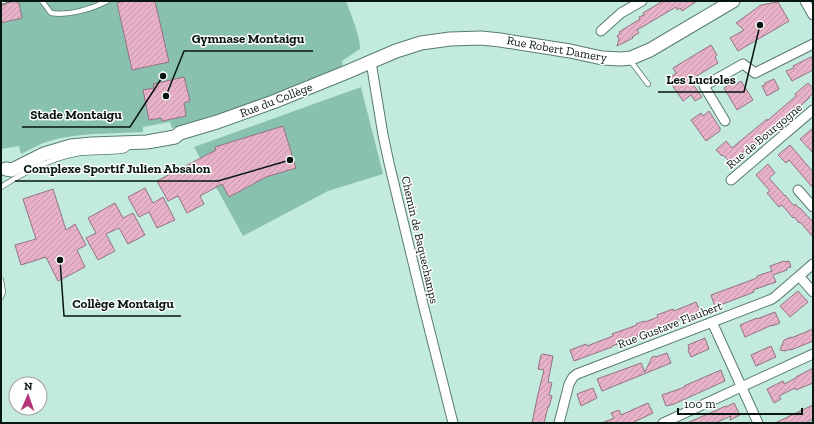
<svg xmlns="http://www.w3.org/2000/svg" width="814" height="424" font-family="'Zilla Slab',serif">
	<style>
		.pitch { fill: #89c1b1 }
		.building { fill: url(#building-hatch); stroke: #937380 }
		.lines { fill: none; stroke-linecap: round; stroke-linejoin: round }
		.lane-casing { stroke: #587b71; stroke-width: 6 }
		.street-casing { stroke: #587b71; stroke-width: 11 }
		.secondary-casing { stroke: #587b71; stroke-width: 15 }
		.lane { stroke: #fff; stroke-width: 4.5 }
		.street { stroke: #fff; stroke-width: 9 }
		.secondary { stroke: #fff; stroke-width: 13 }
		.labels { text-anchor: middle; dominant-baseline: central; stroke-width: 3; stroke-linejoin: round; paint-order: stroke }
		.street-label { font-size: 12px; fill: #081612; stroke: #fff }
		.leader { fill: none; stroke: #081612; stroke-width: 1.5 }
		.callout-dot { fill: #081612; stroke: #fff; stroke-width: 1.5 }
		.callout-label { font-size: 13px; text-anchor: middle; font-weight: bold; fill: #081612; stroke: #fff; stroke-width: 3; stroke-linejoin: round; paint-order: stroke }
	</style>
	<defs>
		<pattern id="building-hatch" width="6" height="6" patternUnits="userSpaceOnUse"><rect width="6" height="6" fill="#e7b2c7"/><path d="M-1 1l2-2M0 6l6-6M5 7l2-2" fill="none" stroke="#c598aa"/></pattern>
	</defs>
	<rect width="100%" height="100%" fill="#c3eade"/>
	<path class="pitch" d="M1,1H346C350,12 361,38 360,49L342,61L343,69L308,84L192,124L172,128L170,122L143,127V132C111,134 77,132 46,142C38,145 29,150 21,154L19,146L1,149Z
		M361,87L383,174L328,191L243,236L194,147Z"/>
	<path class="building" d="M17,1V3H19L22,18L1,23V5H4L7,3Z
		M124,1H155L169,62L132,70L117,3Z
		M663,1H697L682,11L680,8L677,10L676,7L637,30L639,33L632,37L633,38L617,46L619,39L617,36L620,34L619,32L640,19L639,17L644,15L643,13Z
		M778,2L789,21L738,51L730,38L744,30L736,23L761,5Z
		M711,45L717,55L715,57L718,63L690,80L702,97L695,101L691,95L683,101L668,79L676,73L673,68Z
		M813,56V70L792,81L786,71L794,68L793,66Z
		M184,77L190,101L184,103L186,116L162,121L161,118L149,120L143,90L154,88L153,84Z
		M774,79L779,89L767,96L762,86L765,85V83Z
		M741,81L753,100L737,110L724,88L733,82L735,85Z
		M808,83L813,88V93L809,97H810L789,117H787L768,134L753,146V145L748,150L747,149L731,163L723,155L722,156L716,150L726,141L732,148L767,119V121L796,96L795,94Z
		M709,111L720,128V131L706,141L691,120L701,113L703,116Z
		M283,126L296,168L266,177L229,197L222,184L200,196L204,204L187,213L178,196L168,201L157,181L216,150L215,147Z
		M813,128V153L800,139Z
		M790,145L813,172V188L789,160L786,163L778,155Z
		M768,164L775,173L769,178L785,196V195L794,206L795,204L799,208H800L813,222V237L800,222L799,223L794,217L793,218L782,205L779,207L767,193L770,191L756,175Z
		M145,188L153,203L163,197L175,220L157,228L149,212L139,217L128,197Z
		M53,189L66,230L75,224L86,245L77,250L85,267L58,281L46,257L21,265L15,245L36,239L23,199Z
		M115,203L123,218L133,213L145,235L128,244L119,228L106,234L115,251L98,260L86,238L96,233L88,218Z
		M784,261L785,262L789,261L791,267L787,268V270L773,275L776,282L753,290L754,292L715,307L711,295L757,278V276L772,271L770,266Z
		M798,291L808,302L790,317L780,306Z
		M696,302L701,313L683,320L682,319L669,324L633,338L634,339L626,342V341L612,346V347L574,361L570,350L586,344L587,346L613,336L612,334L637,325L636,324L644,321L645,322L658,317L657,315L673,309L674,311Z
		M775,312L780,323L772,326V325L745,337L740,325L757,318V319Z
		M813,329V341L791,350V349L785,351L780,350L784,340L791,337V338Z
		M705,338L709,349L691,357L688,351L689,349L688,345Z
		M771,346L776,357L756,366L751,355Z
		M667,353L671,363L602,391L597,379L641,363L645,372L652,357L655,356L656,357Z
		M543,354L553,356L548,382L552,383L549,395L552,396L549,407H548L544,423H532L538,394L544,370L538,369L541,355Z
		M813,368V383L796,390L795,388L779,396L781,399L774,403L767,389L783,381L784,384L796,378V377Z
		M721,370L725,381L674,404L666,406L662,395L685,387L684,386Z
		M593,388L597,398L581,406L577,394Z
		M648,403L653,413L632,423H602L614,418L611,413L619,410L621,415Z
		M734,403L740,415L730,420L731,416L715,423H687L726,406V407Z
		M813,405V419L805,423H775Z"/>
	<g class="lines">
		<g class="lane-casing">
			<path id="lane" d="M1,1H4
				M42,1L51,13C68,16 92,9 107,1
				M631,59L632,63L648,84
				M1,187C23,173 54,157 80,153C93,152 107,152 120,151L125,150L130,146
				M1,280L3,292L1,297"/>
		</g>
		<g class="street-casing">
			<path id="street" d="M805,1L813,15
				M601,31L621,13L642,1
				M371,62L383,135L389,163L424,308L453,423
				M725,121L704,86L743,64L755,73L813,44
				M731,180L813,110
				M798,190L813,207
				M799,276L813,292
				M712,322L758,423
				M559,423L569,384L573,377L577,374L772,299L776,296L813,264
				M663,423L813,354"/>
		</g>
		<g class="secondary-casing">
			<path id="secondary" d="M6,169L12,170L44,154L71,146L92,144L147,142L175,137L180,133L217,122L273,102L347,72L396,51L421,43L450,39L481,38L500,40L570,51L602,58L621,59L631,58L650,50L733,1"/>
		</g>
		<use href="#lane" class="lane"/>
		<use href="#street" class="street"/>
		<use href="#secondary" class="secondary"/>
	</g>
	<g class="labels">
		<g class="street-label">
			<text transform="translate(557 49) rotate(10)">Rue Robert Damery</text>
			<text transform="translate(276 100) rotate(-21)">Rue du Collège</text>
			<text transform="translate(764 136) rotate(-40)">Rue de Bourgogne</text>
			<text transform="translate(420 240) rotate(77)">Chemin de Baquechamps</text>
			<text transform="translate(670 325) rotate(-21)">Rue Gustave Flaubert</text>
		</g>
	</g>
	<path class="leader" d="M166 96L184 51H313M760 25L744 92H658M163 76L130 127H22M290 160L218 181H15M60 260L64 316H181"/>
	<g class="callout-dot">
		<circle cx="166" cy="96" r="4"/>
		<circle cx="760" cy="25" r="4"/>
		<circle cx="163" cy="76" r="4"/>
		<circle cx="290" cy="160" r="4"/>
		<circle cx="60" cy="260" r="4"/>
	</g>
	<g class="callout-label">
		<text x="248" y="43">Gymnase Montaigu</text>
		<text x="701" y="84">Les Lucioles</text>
		<text x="76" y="119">Stade Montaigu</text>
		<text x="117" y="173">Complexe Sportif Julien Absalon</text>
		<text x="123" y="308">Collège Montaigu</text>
	</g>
	<rect width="814" height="424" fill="none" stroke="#081612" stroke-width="4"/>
	<g transform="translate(28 396) rotate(2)"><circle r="19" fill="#ffffff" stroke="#9ca2a0"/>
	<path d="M0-3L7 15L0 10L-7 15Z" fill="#b73379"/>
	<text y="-6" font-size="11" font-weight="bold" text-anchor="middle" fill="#081612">N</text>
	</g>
	<path d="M678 408v6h124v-6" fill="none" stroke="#081612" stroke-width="2"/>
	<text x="684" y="408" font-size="12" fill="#081612" stroke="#ffffff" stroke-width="3" paint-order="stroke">100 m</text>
</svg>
